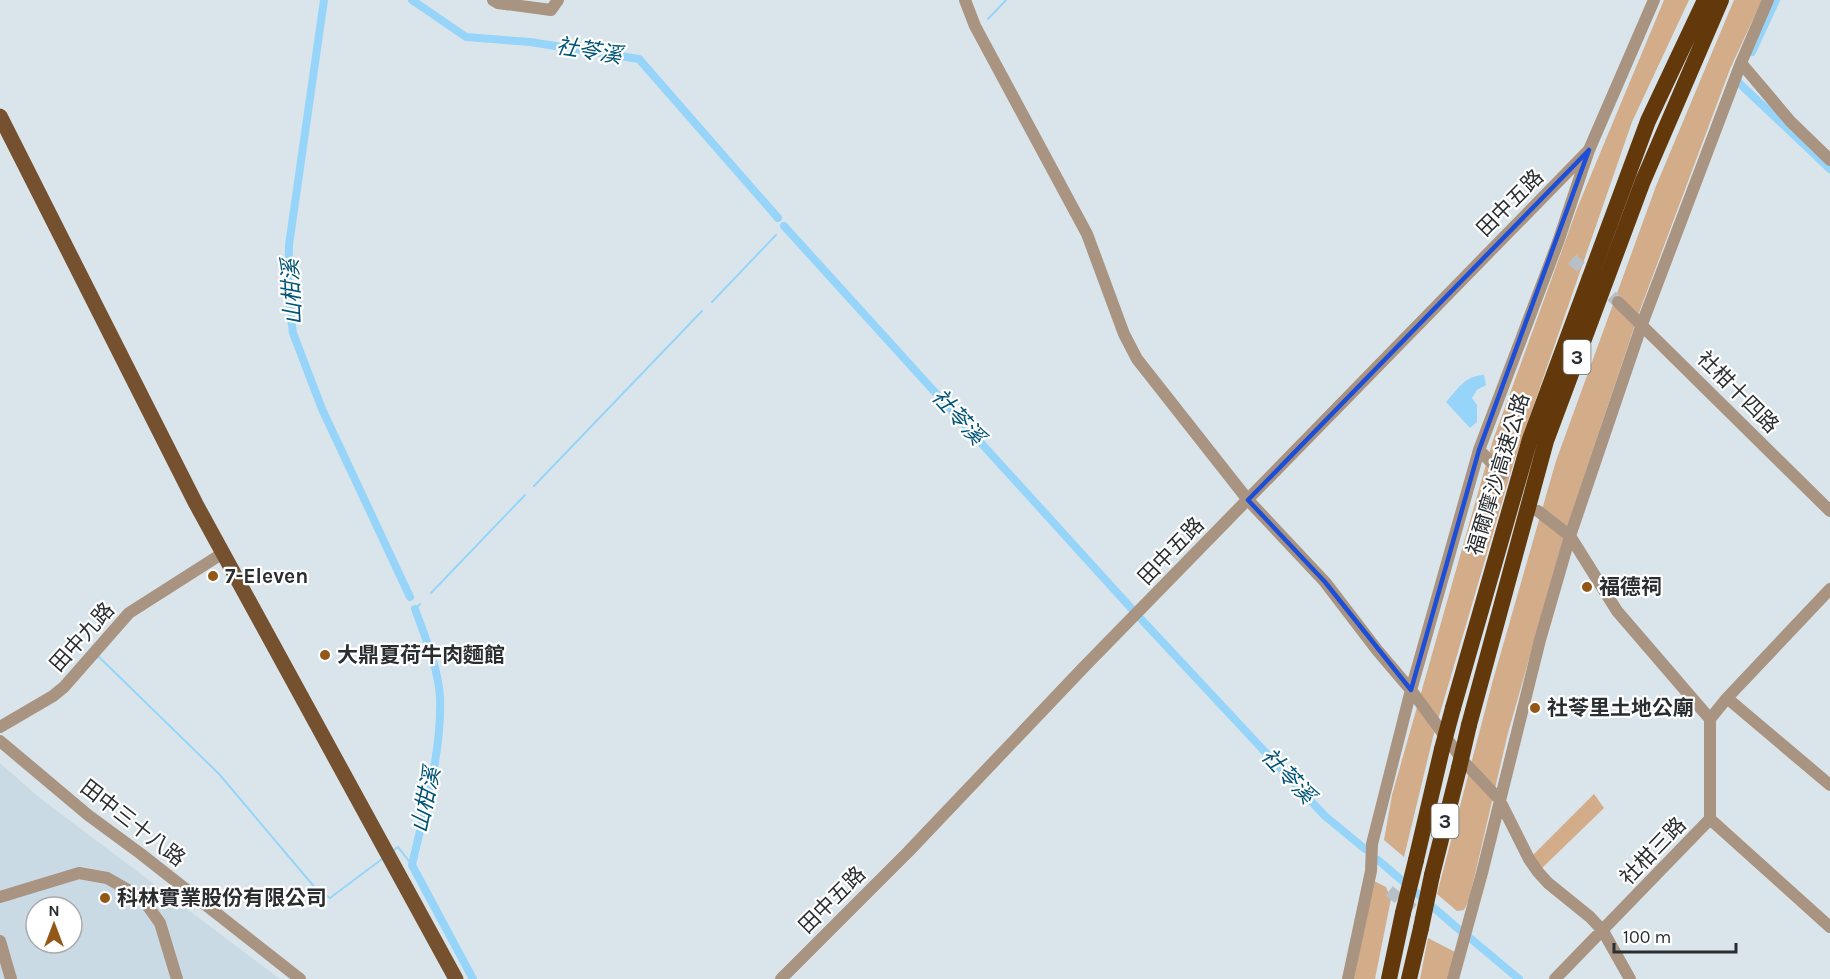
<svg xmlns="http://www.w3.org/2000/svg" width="1830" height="979" font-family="Karla,'Noto Sans TC',sans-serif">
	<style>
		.built { fill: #c9dae5; fill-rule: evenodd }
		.green { fill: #d3ac8a }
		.water { fill: #96d5f9 }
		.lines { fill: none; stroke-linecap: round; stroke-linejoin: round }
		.stream { stroke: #96d5f9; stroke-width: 2 }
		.canal { stroke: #96d5f9; stroke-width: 8 }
		.minor-tunnel { stroke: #b7c0c6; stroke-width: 12; stroke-dasharray: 12 6; stroke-linecap: butt }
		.minor { stroke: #a99381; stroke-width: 12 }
		.major { stroke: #76512f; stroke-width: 15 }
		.highway { stroke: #63390c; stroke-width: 16 }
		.highway-bridge { stroke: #63390c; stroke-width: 16 }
		.marked { fill: none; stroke: #1d4ed8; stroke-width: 4.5; stroke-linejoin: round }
		.poi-dot { fill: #935818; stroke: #fff; stroke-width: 2 }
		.labels { text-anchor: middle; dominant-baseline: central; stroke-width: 4.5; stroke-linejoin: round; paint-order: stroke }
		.shield { fill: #fff; stroke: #6a6d6f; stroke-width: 1.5 }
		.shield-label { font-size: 20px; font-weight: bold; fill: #2a2e31 }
		.street-label { font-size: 21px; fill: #2a2e31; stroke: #fff }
		.poi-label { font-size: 21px; font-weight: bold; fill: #2a2e31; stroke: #fff; text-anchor: start }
		.water-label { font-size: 22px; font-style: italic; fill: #057; stroke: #fff }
	</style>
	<rect width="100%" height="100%" fill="#dae5eb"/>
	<path class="built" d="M0,763L40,798L280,979H0ZM36,907H72V943H36Z"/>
	<path class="green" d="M1664,0H1689L1632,122L1513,465L1433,737L1404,857L1384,840L1392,795L1493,440L1578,206Z
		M1734,0H1762L1730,69L1640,310L1564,536L1508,733L1469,900L1464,910L1457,911L1437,894L1493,680L1556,461L1656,186Z
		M1594,794L1604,808L1538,872L1529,859Z
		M1374,881L1386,887L1391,899L1375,979H1354Z
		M1428,938L1455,952L1448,979H1420Z"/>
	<path class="water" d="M1484,375L1486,385L1477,390L1472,398L1477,405V422L1470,428L1446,402C1459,388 1464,376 1484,375Z"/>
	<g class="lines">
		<path class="stream" d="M988,19L1006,0
			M784,226H785
			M712,302L776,235
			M534,486L702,311
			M431,593L525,495
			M415,609L420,604
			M97,658L98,656L219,774L317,890L330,898L382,859
			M394,850L398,847L412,865"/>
		<path class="canal" d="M324,0L289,245L288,293L293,333L322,409L410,597
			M412,0L466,37L530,42L639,59L778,218
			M1752,52L1776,0
			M1738,80L1739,83L1830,169
			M784,226L1131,608
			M415,609C425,637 438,667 440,697C442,754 424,811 412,865L473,979
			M1141,619L1325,816L1365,849
			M1378,860L1462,932
			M1470,938L1519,979"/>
		<path class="minor-tunnel" d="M1572,259L1618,302
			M1389,891L1431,923"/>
		<path class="minor" d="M493,0L498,3L551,10L558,0
			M965,0L975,26L1087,234L1124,334L1137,359L1248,500L1325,582L1377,650L1411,690L1464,762L1499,799L1529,859L1538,872L1548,883L1590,917L1603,931L1630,979
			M1741,63L1790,121L1830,160
			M1618,302L1830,511
			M1479,450L1503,474
			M1538,511L1570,536L1617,611L1710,719
			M1727,698L1830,785
			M0,727L53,696L64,687L129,613L223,553
			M0,741L88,815L141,854L300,979
			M1710,819L1830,927
			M0,897L79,873L107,878L142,898L160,923L177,979
			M0,941L11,979
			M781,979L908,852L1083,668L1589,150
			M1348,979L1371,871L1372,844L1411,690L1479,450L1558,242L1589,150L1654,0
			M1453,979L1482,873L1540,640L1570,536L1642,324L1741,63L1768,0
			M1555,979L1710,819V719L1727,698L1830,589"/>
		<path class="major" d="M0,116L196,504L456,979"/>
		<path class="highway" d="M1453,708L1530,439L1648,121L1705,0
			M1469,725L1546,441L1643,181L1721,0
			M1416,860L1442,749
			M1432,875L1459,768
			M1389,979L1403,913
			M1409,979L1421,928"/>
		<path class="highway-bridge" d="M1442,749L1453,708
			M1459,768L1469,725
			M1403,913L1416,860
			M1421,928L1432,875"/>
	</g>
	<path class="marked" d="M1589,150L1479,450L1411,690L1325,582L1248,500Z"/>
	<g class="poi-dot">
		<circle cx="213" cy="576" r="6"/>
		<circle cx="1587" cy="587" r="6"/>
		<circle cx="325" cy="655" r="6"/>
		<circle cx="1535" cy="708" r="6"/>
		<circle cx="105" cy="898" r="6"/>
	</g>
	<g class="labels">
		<g class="shield">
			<rect x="1563.5" y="340" width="27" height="34" rx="4.5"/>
			<rect x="1431.5" y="804" width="27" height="34" rx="4.5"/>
		</g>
		<g class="shield-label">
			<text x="1577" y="357">3</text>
			<text x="1445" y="821">3</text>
		</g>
		<g class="street-label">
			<text transform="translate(1510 203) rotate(-45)">田中五路</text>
			<text transform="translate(1738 392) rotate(45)">社柑十四路</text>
			<text transform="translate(1498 474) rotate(-73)">福爾摩沙高速公路</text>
			<text transform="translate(1171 551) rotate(-46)">田中五路</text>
			<text transform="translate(82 637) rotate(-48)">田中九路</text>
			<text transform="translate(133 823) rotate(38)">田中三十八路</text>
			<text transform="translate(1653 851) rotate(-46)">社柑三路</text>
			<text transform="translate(832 900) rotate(-45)">田中五路</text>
		</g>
		<g class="poi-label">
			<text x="225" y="576">7-Eleven</text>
			<text x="1599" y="587">福德祠</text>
			<text x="337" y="655">大鼎夏荷牛肉麵館</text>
			<text x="1547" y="708">社苓里土地公廟</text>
			<text x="117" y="898">科林實業股份有限公司</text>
		</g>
		<g class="water-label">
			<text transform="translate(589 51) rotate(9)">社苓溪</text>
			<text transform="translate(292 292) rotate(-93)">山柑溪</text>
			<text transform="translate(958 417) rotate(48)">社苓溪</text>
			<text transform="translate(1288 776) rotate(47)">社苓溪</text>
			<text transform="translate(426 800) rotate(-78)">山柑溪</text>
		</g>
	</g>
	<g transform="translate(54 925)"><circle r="28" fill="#ffffff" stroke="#aaabad" stroke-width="1.5"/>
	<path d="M0-4.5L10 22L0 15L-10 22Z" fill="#935818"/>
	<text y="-9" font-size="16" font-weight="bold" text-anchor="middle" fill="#2a2e31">N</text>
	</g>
	<path d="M1614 943v9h122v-9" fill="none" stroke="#2a2e31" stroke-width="3"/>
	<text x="1623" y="943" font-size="18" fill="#2a2e31" stroke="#ffffff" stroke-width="4.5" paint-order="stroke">100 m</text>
</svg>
